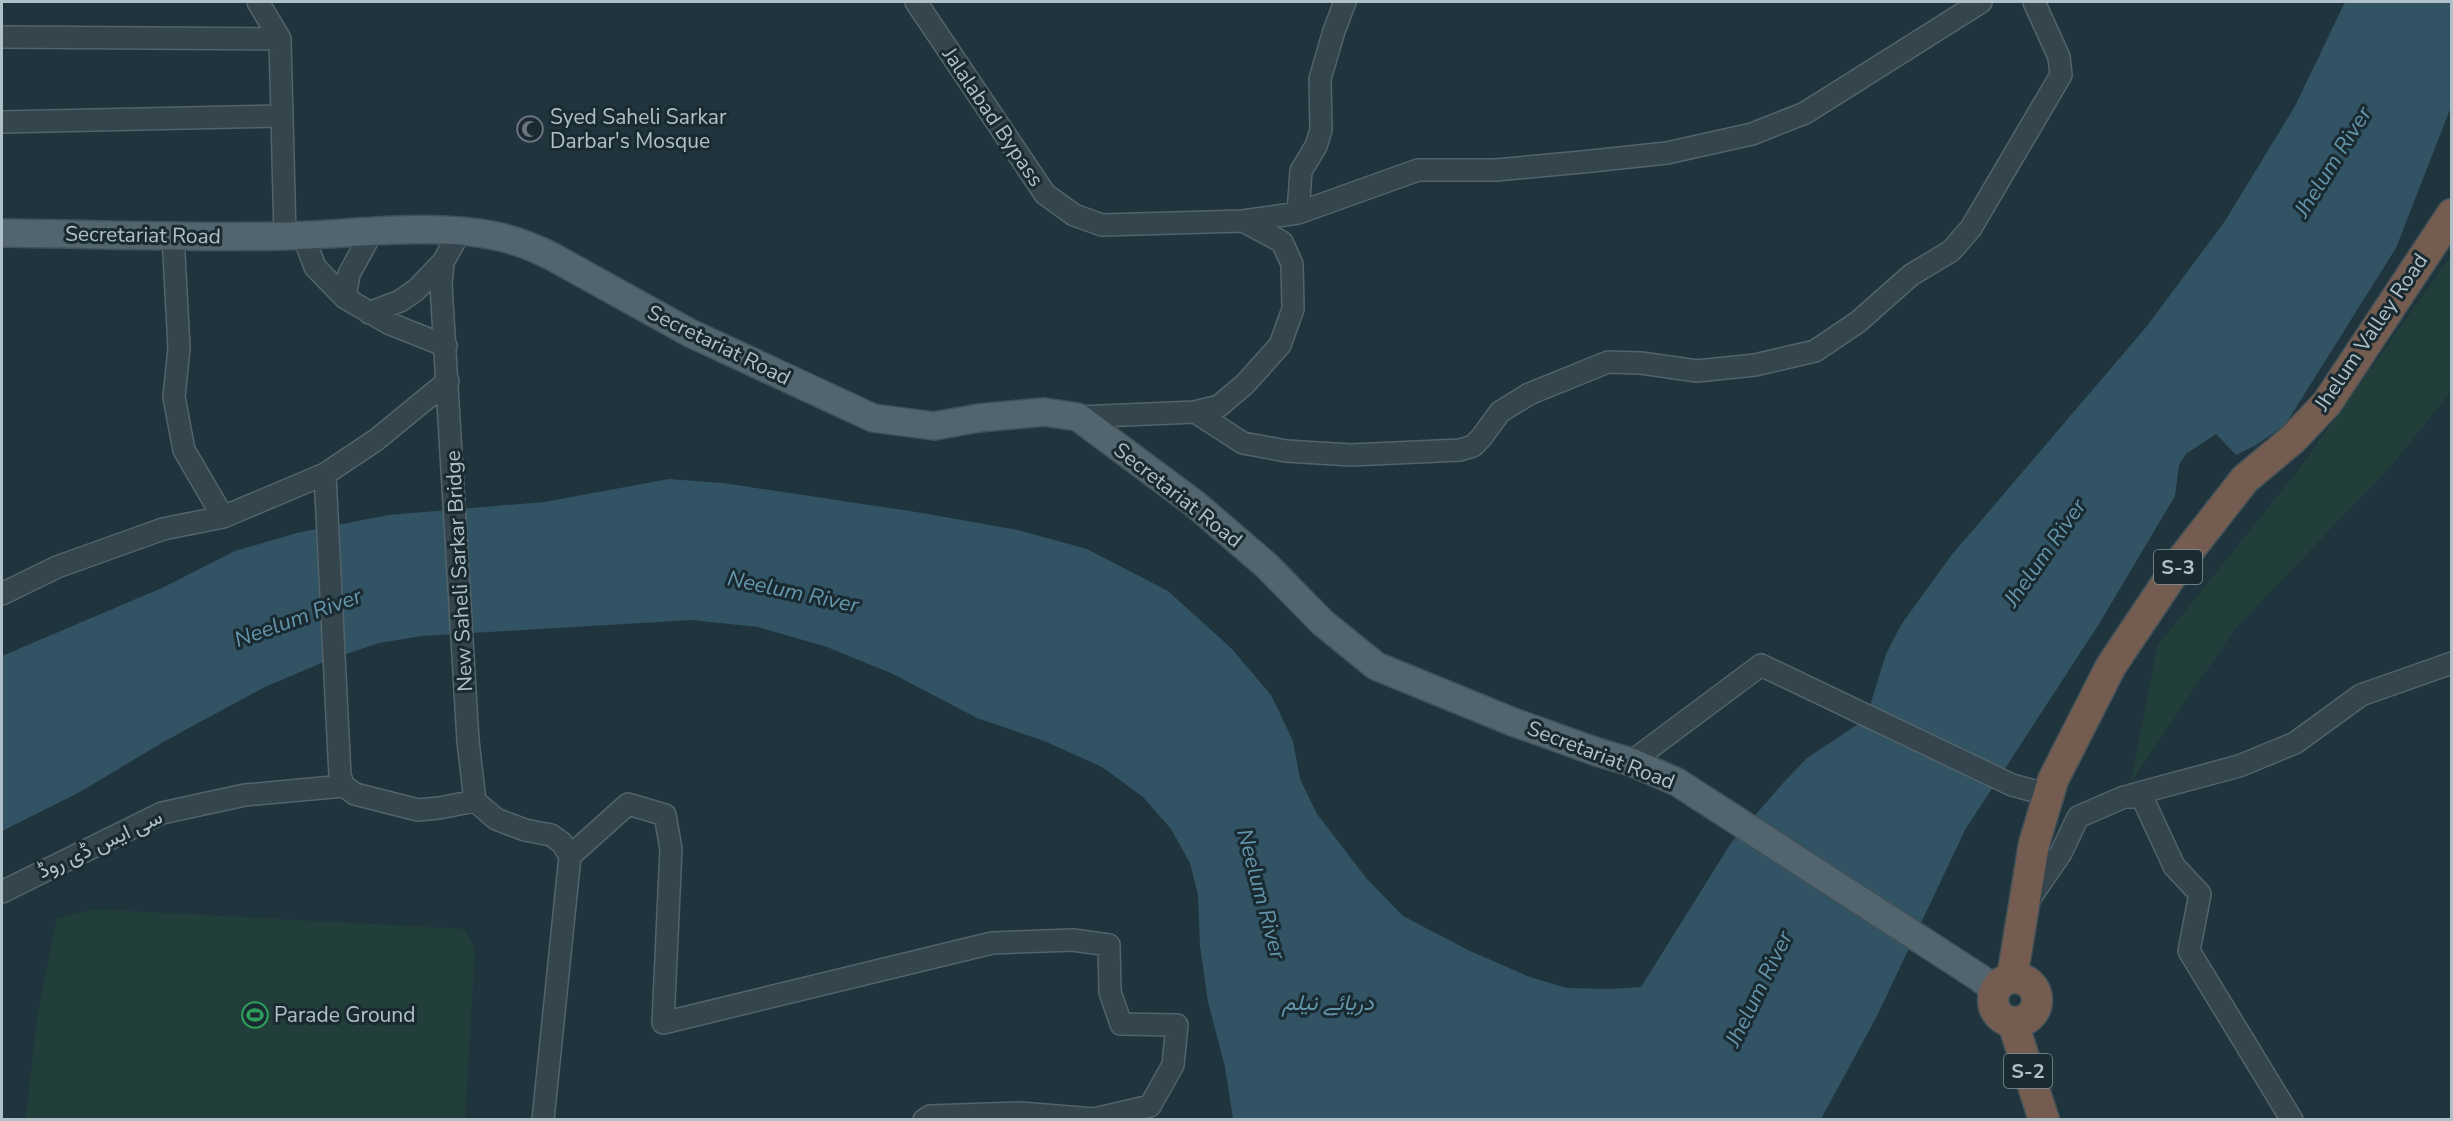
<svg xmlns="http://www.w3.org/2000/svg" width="2453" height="1121" font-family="'Nunito Sans',Vazirmatn,sans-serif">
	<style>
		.green { fill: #223e3a }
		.water { fill: #315363 }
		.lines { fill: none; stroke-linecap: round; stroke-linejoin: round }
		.minor-casing { stroke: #52636a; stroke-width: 24 }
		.major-casing { stroke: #405159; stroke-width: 30 }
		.highway-casing { stroke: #3f5057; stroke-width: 33 }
		.minor { stroke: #34454d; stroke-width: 21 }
		.major { stroke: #52646d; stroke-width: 27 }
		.highway { stroke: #745d50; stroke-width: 30 }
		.labels { text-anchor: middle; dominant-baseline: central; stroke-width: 6; stroke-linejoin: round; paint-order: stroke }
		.shield { fill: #192a31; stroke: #82939b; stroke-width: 1.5 }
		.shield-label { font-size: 20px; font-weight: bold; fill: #afc0c9 }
		.poi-label { font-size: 21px; fill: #afc0c9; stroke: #192a31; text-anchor: start }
		.street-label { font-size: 21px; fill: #afc0c9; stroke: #192a31 }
		.water-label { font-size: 22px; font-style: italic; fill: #6595ab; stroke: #192a31 }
	</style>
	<rect width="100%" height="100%" fill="#20343d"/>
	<path class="green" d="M2451,256V392L2389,468L2234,630L2131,782L2157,646L2296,473Z
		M93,909L465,929L475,950L465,1119H27L26,1116L38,1011L57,918Z"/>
	<path class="water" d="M2345,2H2451V107L2396,248L2285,425L2256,445L2236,455L2216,434L2186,454L2179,465L2175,496L2099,624L1965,830L1877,1016L1821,1119H1233L1225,1067L1208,1002L1200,946L1198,895L1190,863L1171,829L1143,797L1102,767L1044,741L977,718L893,674L827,647L758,627L691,620L422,636L379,643L326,661L265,687L165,741L80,792L2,831V656L164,587L235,551L297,533L388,515L544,502L669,479L723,483L916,512L1018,530L1087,549L1168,591L1231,648L1271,695L1293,741L1300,779L1317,814L1367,879L1403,916L1470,951L1530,977L1567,988L1609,989L1641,987L1731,843L1784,782L1807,758L1857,725L1869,709L1886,654L1901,625L1950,557L2147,326L2225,221L2295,106Z"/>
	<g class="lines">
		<g class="minor-casing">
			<path id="minor" d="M258,2L280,39L285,236
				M916,2L1045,194L1074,215L1102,225L1243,221L1282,242L1292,264L1293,309L1280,345L1245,384L1219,406L1195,412L1078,417
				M2,37L280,39
				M2,122L282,116
				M1298,213L1301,171L1316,146L1321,130L1320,79L1334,31L1345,2
				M1243,221L1298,213L1418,170H1496L1582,162L1667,153L1752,134L1805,113L1981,2
				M460,232L443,262L441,284L468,741L475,801
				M173,235L179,348L174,397L184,450L223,517
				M303,235L315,267L345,298L388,323L446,346
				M345,298L349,274L372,232
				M369,313L400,301L416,290L443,262
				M448,381L376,440L325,474L340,776L344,786L355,794L418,810L439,808L475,801L496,819L525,830L551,835L562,843L570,856L543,1120
				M1195,412L1243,443L1286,451L1351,455L1460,450L1473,446L1481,438L1500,412L1529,394L1608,362L1641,363L1697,371L1755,365L1815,351L1858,322L1911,275L1951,251L1971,228L2061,75L2059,57L2034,2
				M2,594L57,567L163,529L223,517L325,474
				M1631,762L1761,665L2012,785L2049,795
				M2128,796L2239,766L2295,743L2361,695L2452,663
				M570,856L628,804L665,815L671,849L663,1023L992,943L1073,940L1109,945L1110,992L1121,1024L1177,1025L1173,1065L1150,1106L1094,1119L1020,1113L930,1116L924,1120
				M2,892L162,813L245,795L344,786
				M2028,901L2061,853L2078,817L2124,797H2142L2174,866L2200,894L2189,951L2292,1120"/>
		</g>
		<g class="major-casing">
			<path id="major" d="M2,233C95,234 189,238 283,236C351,235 428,222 496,236C515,240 533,247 551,256L690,333L873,418L934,426L979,418L1044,412L1078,417L1195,504L1266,565L1323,623L1376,666L1513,722L1597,752L1631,762L1677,782L1980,978L1995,990"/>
		</g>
		<g class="highway-casing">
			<path id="highway" d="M1993 1000a22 22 0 1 1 44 0a22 22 0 1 1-44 0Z
				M2012,978L2034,844L2053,780L2111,666L2184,557L2245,479L2293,439L2327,403L2452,214
				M2013,1023L2044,1120"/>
		</g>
		<use href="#minor" class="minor"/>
		<use href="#major" class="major"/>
		<use href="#highway" class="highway"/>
	</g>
	<defs>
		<g id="mosque-ring" transform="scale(1.35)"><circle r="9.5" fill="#192a31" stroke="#6b7280" stroke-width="1.5"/><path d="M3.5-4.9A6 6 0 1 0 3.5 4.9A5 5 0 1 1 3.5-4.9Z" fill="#6b7280"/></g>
		<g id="stadium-ring" transform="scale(1.35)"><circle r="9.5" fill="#192a31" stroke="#2e9e5b" stroke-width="1.5"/><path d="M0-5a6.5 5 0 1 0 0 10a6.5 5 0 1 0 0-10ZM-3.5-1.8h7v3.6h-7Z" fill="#2e9e5b"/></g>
	</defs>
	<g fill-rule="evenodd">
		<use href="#mosque-ring" x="530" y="129"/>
		<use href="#stadium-ring" x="255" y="1015"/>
	</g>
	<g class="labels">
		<g class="shield">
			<rect x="2154" y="550" width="48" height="34" rx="4.5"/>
			<rect x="2004" y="1054" width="48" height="34" rx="4.5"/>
		</g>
		<g class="shield-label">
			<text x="2178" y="567">S-3</text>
			<text x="2028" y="1071">S-2</text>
		</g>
		<g class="poi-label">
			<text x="550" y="117">Syed Saheli Sarkar<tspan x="550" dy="24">Darbar's Mosque</tspan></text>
			<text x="274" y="1015">Parade Ground</text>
		</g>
		<g class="street-label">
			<text transform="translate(993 117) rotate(56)">Jalalabad Bypass</text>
			<text transform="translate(143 235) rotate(1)">Secretariat Road</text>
			<text transform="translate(2371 332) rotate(-56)">Jhelum Valley Road</text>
			<text transform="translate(719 345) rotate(26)">Secretariat Road</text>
			<text transform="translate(1178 495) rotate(38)">Secretariat Road</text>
			<text transform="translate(459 571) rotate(-93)">New Saheli Sarkar Bridge</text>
			<text transform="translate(1601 755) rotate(21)">Secretariat Road</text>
			<text transform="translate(100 844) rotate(-25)">سی ایس ڈی روڈ</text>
		</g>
		<g class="water-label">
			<text transform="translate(2333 162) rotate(-58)">Jhelum River</text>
			<text transform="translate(2045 553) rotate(-55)">Jhelum River</text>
			<text transform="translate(793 592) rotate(12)">Neelum River</text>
			<text transform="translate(298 618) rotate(-20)">Neelum River</text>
			<text transform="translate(1261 894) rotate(75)">Neelum River</text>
			<text transform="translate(1759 989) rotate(-64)">Jhelum River</text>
			<text x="1328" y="1003">دریائے نیلم</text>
		</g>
	</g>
	<rect width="2453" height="1121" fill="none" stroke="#afc0c9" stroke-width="6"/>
</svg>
